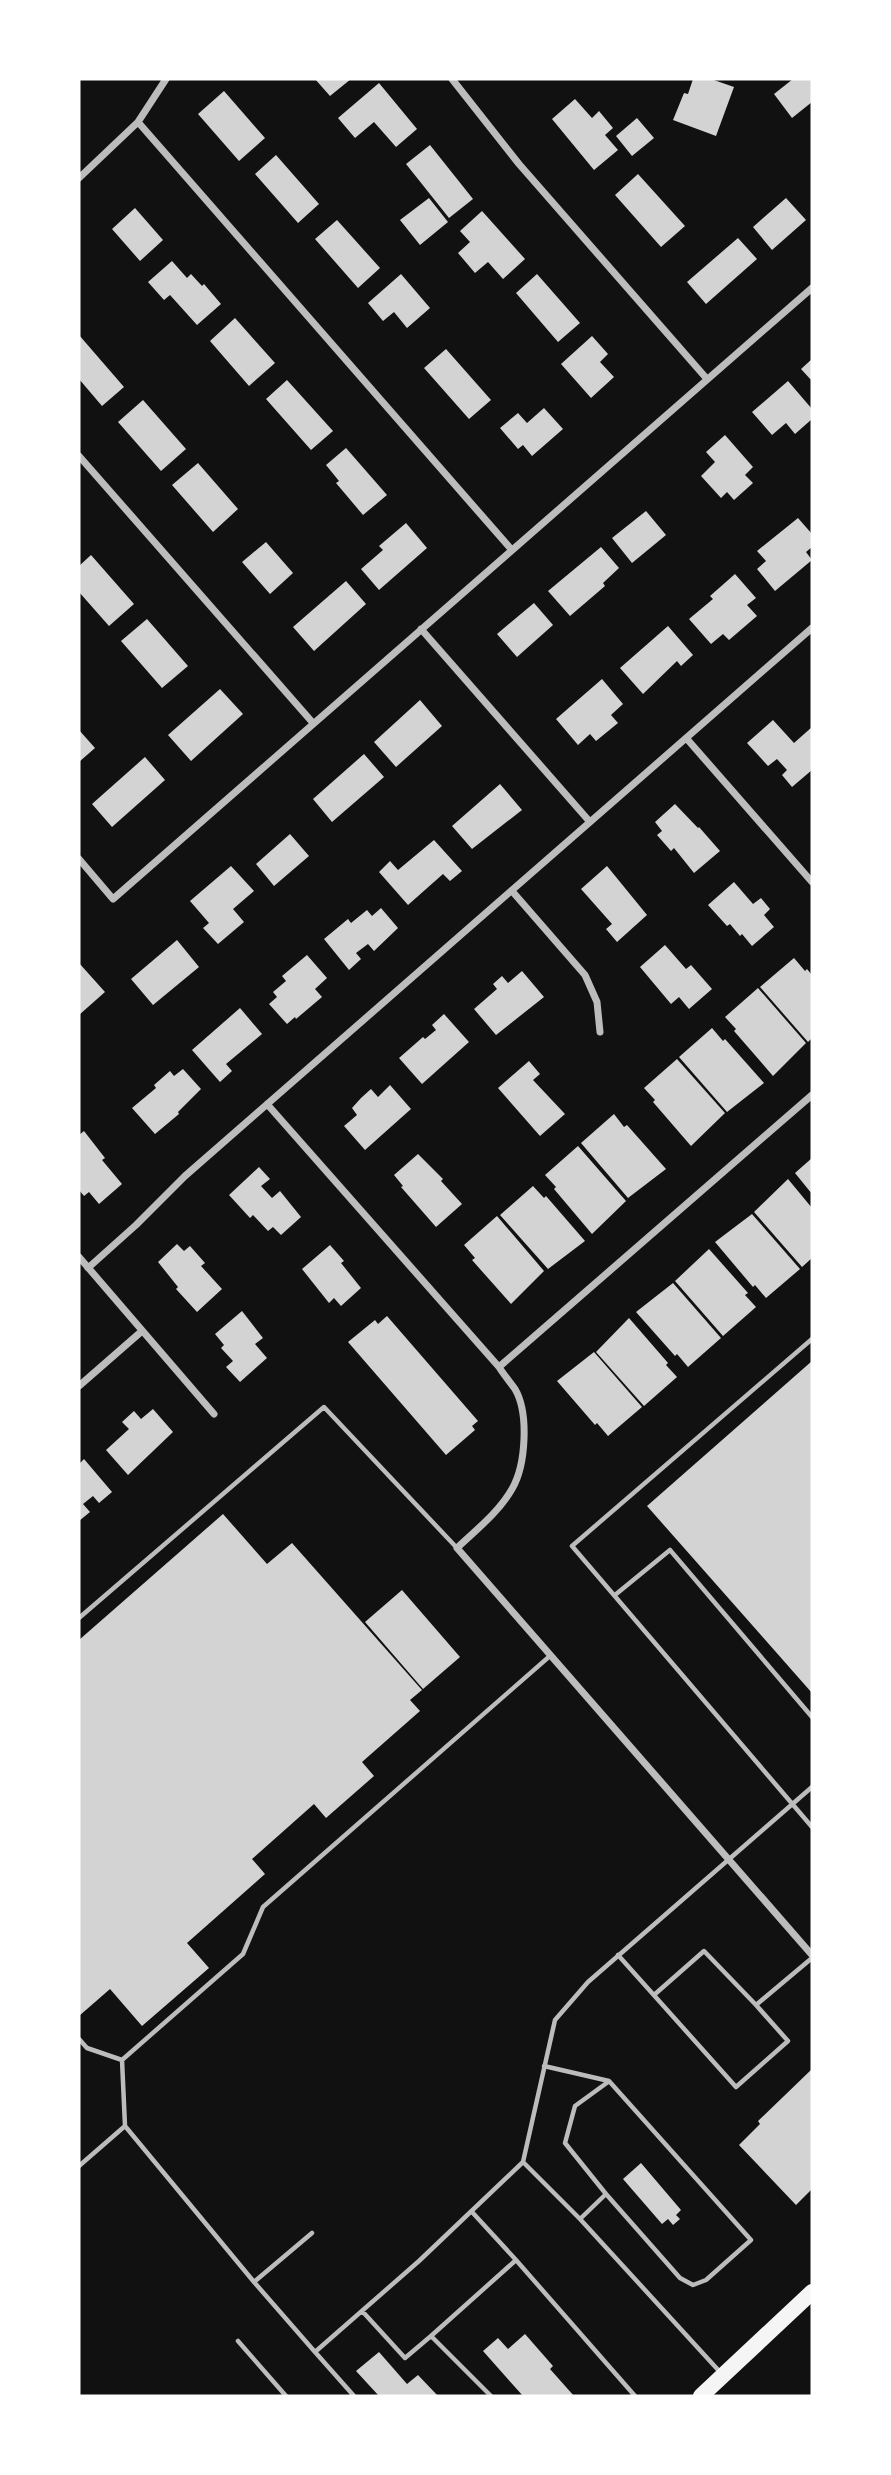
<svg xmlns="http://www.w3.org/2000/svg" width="891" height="2475" font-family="Merriweather,serif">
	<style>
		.building { fill: #d3d3d3 }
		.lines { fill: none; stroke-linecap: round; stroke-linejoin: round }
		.service { stroke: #bcbcbc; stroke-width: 4.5 }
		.minor { stroke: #bcbcbc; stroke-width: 7 }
		.primary { stroke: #f5f5f5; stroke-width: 16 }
	</style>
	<rect width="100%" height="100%" fill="#111"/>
	<path class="building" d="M315,79H351L330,96Z
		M693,79H711L734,87L716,136L673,120L684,93L688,94Z
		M793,79H812V102L792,118L774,94Z
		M379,83L417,129L396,147L374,122L355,138L338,118Z
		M224,91L265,138L239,161L198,114Z
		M575,99L592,118L599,111L613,128L605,135L618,150L594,170L552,119Z
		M637,118L654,138L632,156L616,136Z
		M430,145L473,199L449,218L406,164Z
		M276,155L319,204L298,223L255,174Z
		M638,174L685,226L661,247L615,195Z
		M429,198L448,222L420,245L400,220Z
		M786,198L806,220L772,250L753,227Z
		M135,208L163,240L140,261L112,229Z
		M482,211L525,259L503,279L488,262L475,273L458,253L470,242L460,231Z
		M337,220L380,268L358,288L315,239Z
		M738,238L757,259L706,304L687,282Z
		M172,261L187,278L191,274L202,286L204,284L221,304L197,325L170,295L164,300L148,282Z
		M401,274L430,308L407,328L394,312L383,321L368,303Z
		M537,274L580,323L558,342L516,293Z
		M235,318L275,363L249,386L210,341Z
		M79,335L124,387L102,406L79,379Z
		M592,336L608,354L600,362L614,377L591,398L561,364Z
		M446,349L491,400L469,419L424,368Z
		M812,359V381L801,369Z
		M287,380L333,431L311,450L266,399Z
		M788,381L812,409V419L795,434L786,423L772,435L752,412Z
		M143,400L186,449L161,471L118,422Z
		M544,408L563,429L532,456L523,445L518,449L500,428L518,413L527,423Z
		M725,435L753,467L745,475L753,483L734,500L727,492L721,498L701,476L715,462L706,452Z
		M346,448L387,495L363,515L336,483L339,481L326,465Z
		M198,463L238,509L213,532L172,485Z
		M646,511L666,535L632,563L612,538Z
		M798,518L812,534V547L806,552L812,560L775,591L757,569L766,561L757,551Z
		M406,523L427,548L379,590L361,569L383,550L379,546Z
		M266,542L293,573L270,594L242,562Z
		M601,547L619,568L603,583L605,586L570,616L548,591Z
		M91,555L134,604L109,626L79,592V566Z
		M735,574L756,598L747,605L757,616L729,640L723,634L711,644L689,619L713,599L710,596Z
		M346,581L366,604L314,651L293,627Z
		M534,603L553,625L517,657L497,634Z
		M147,619L188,666L162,688L121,641Z
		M668,626L693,655L681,666L677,661L643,694L620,668Z
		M602,679L623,704L611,715L618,723L596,741L590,734L578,745L556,719Z
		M220,689L243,714L191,761L168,735Z
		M420,700L442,726L396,767L374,742Z
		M773,720L794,743L812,727V770L792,787L782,775L787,770L777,759L768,766L747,743Z
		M79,730L95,748L79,762Z
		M364,754L384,777L332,822L313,799Z
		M145,757L165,780L112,827L92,804Z
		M500,784L522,810L472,849L452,826Z
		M675,804L698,828L699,827L720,851L694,873L674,848L671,851L657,835L662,831L655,822Z
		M290,834L309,856L274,886L256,864Z
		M434,840L462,871L450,881L443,874L408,905L379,872L390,861L398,870Z
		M231,866L254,891L233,909L244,922L218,944L203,928L209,923L190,901Z
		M607,866L647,915L617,942L606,929L612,924L581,889Z
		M734,882L753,904L761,898L770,909L764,915L774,927L752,946L742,934L740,936L730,924L727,926L708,905Z
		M381,908L398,928L374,951L368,944L356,953L361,959L349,970L324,939L348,919L351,923L367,910L372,916Z
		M177,940L199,967L153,1005L131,979Z
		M665,945L686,969L691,965L712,989L689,1009L679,997L671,1004L640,967Z
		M307,955L327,978L315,989L322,997L296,1019L295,1017L287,1024L269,1004L277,997L273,992L286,981L282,976Z
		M794,958L805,971L807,969L812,975V1038L808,1042L760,987Z
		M79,963L105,992L79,1015Z
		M522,971L544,997L496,1035L474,1009L497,989L493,984L502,976L508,983Z
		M758,988L806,1043L773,1076L734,1031L736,1029L725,1017Z
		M240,1008L262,1034L226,1064L232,1071L220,1082L192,1050Z
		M444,1014L469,1042L422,1084L399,1058L423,1037L425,1039L436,1030L432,1025Z
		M712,1028L723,1041L725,1039L764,1083L727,1112L679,1057Z
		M677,1059L725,1113L691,1146L653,1102L655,1100L644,1088Z
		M529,1061L540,1074L533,1080L565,1114L540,1136L498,1088Z
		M183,1069L201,1089L178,1112L179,1114L155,1134L132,1108L156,1088L154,1085L170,1071L174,1076Z
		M390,1085L411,1109L365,1150L344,1126L357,1115L352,1108L361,1098L371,1089L378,1097Z
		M614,1114L624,1127L627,1125L666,1169L628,1198L581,1143Z
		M84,1131L105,1158L102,1160L122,1184L99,1204L89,1192L84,1196L79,1190V1135Z
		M578,1146L626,1201L592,1234L554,1189L556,1187L545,1175Z
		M418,1154L443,1179L441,1181L462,1204L436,1227L401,1187L403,1186L394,1175Z
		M812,1158V1194L795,1173Z
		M259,1167L270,1179L261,1186L272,1198L280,1191L301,1217L281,1235L273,1227L268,1231L253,1215L250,1218L229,1195Z
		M788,1179L812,1208V1258L802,1267L754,1212Z
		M533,1186L544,1198L546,1196L585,1241L548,1269L500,1215Z
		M752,1214L800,1269L766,1298L755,1285L753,1287L715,1242Z
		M497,1216L544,1271L511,1304L472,1260L475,1258L464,1245Z
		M177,1244L184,1251L190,1246L205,1263L201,1266L222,1289L197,1312L176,1289L178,1287L158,1262Z
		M330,1245L344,1261L341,1263L361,1288L341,1306L334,1298L329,1303L302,1269Z
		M709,1249L748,1293L745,1295L756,1307L723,1336L675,1281Z
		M673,1283L721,1338L688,1367L677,1354L675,1356L636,1312Z
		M242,1311L263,1338L255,1344L267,1358L240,1382L226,1367L233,1361L221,1348L224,1345L215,1334Z
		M387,1316L478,1421L472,1426L475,1430L446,1455L348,1342L375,1320L378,1324Z
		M629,1318L668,1363L666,1365L677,1377L644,1406L596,1352Z
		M594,1352L642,1407L608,1436L597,1423L595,1425L557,1381Z
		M812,1361V1693L647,1506Z
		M153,1409L173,1432L128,1475L106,1450L129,1429L122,1422L134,1411L141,1419Z
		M84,1459L112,1492L99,1503L93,1496L83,1504L90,1512L79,1521V1464Z
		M223,1514L267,1564L292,1543L422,1690L410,1700L420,1711L362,1762L374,1776L326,1818L314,1804L252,1859L265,1874L187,1943L209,1968L142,2026L110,1989L79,2016V1640Z
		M402,1590L460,1657L423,1689L365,1622Z
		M812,2069V2189L796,2205L739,2145L760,2124L758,2121Z
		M641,2163L681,2210L676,2215L680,2219L673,2225L668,2219L662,2224L623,2179Z
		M525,2334L553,2366L550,2369L574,2396H523L483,2351L498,2338L508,2349Z
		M379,2352L407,2384L418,2375L438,2396H379L356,2371Z"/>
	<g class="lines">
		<path class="service" d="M812,1339L572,1546L812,1827
			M615,1595L670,1550L812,1717
			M79,1618L324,1407L457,1548
			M618,1955L736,2087L788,2041L756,2005L812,1958
			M654,1995L704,1951L756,2005
			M79,2039L87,2048L122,2060
			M544,2066L609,2081L751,2240L706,2280L693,2285L680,2278L606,2194L580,2219
			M125,2126L122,2060L243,1954L263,1907L551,1655
			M523,2162L580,2219L720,2372
			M79,2166L125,2126L254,2282L312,2233
			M606,2194L565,2143L575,2106L608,2082
			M472,2212L516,2260
			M254,2282L315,2352
			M363,2312L405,2358L431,2336
			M238,2341L286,2396
			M354,2396L315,2352L419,2261L523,2162L555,2020L588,1982L812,1787
			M491,2396L431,2336L516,2260L635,2396"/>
		<path class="minor" d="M452,79L519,164L707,379
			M138,122L511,549
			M79,178L138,122L166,79
			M79,456L313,723
			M421,629L590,822
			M687,739L812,882
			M79,859L113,899L812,288
			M512,891L585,975L597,1002L600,1032
			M267,1104L499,1367C504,1375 510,1382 515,1389C529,1413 526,1465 512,1489C499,1512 476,1530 457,1548L812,1955
			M79,1257L214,1414
			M88,1268L136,1225L185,1176L812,628
			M499,1367L812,1095
			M79,1386L142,1331"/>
		<path class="primary" d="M701,2396L812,2292"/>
	</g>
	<rect width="891" height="2475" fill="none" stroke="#ffffff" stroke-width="161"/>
</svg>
